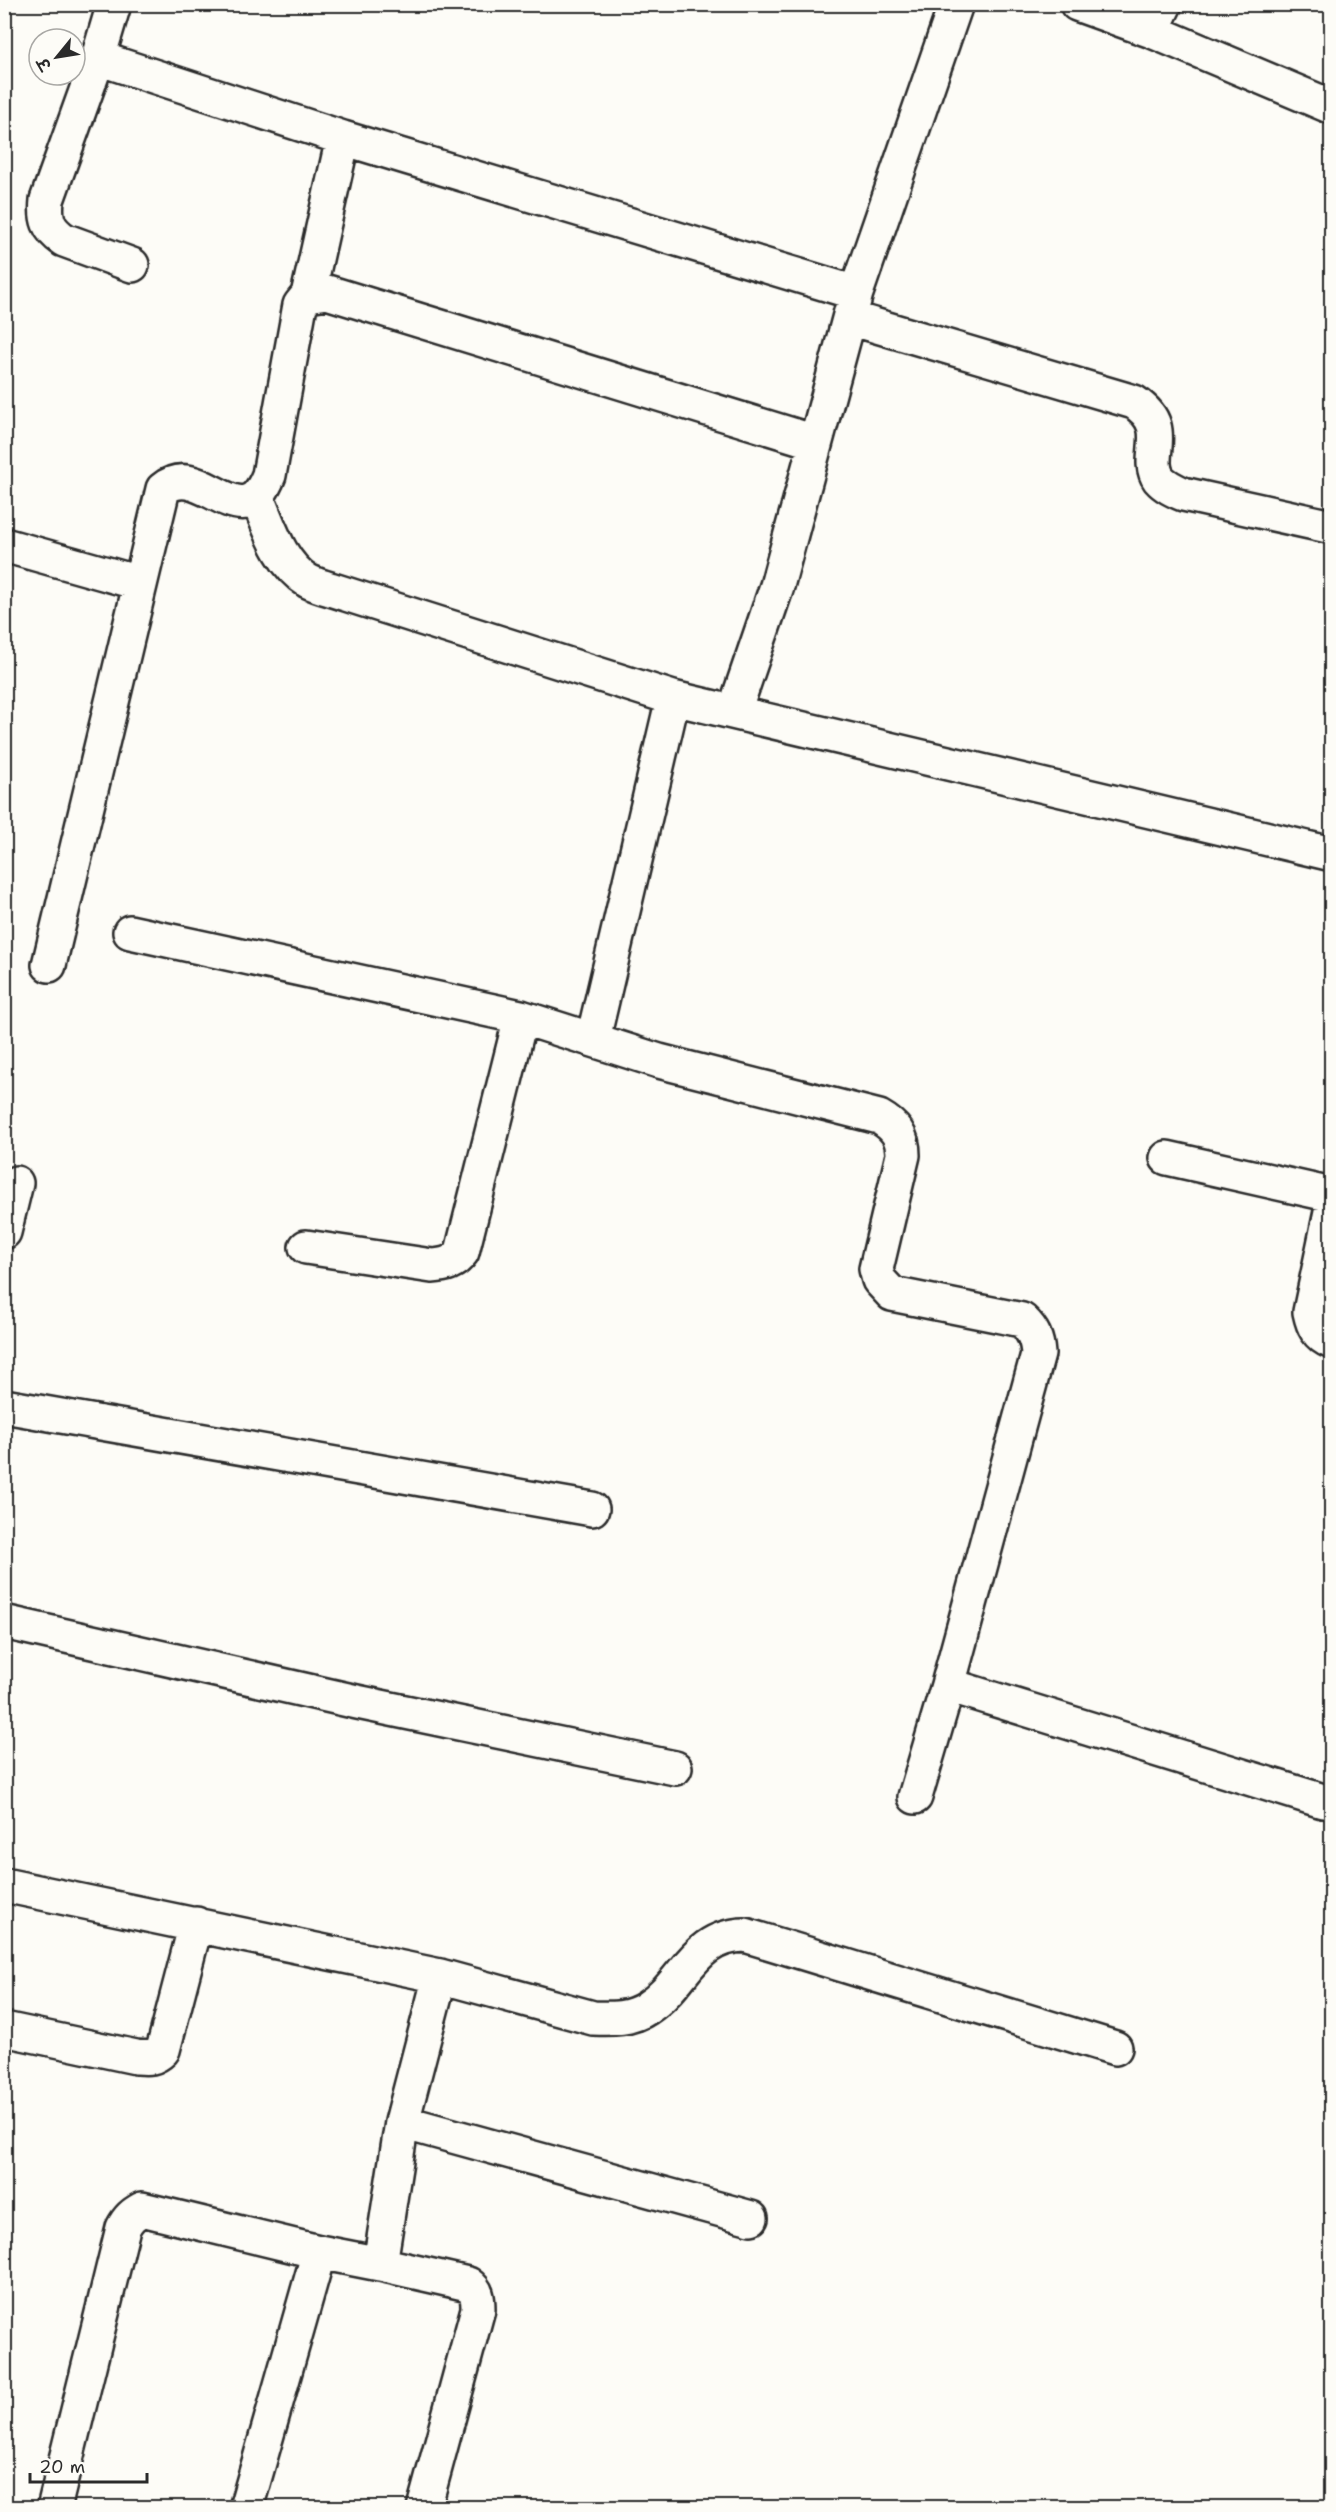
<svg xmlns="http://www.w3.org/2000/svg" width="1336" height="2512" font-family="'Shantell Sans','Playpen Sans Deva',sans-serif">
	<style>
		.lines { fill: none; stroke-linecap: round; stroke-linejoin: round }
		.minor-casing { stroke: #2b2b2b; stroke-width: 38 }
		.minor { stroke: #fdfcf7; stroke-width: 33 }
	</style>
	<rect width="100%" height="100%" fill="#fdfcf7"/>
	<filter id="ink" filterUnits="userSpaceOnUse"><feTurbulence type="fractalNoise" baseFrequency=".0167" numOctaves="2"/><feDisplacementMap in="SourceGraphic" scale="12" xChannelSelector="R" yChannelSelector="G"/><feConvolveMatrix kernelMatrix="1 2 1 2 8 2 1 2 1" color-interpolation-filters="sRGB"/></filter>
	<g filter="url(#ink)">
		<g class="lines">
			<g class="minor-casing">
				<path id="minor" d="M114,4L98,58L47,200C45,219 48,229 64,240L132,265
					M1077,4L1152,31L1332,107
					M1152,31L1165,4
					M98,58L343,138L856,293
					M308,295L343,138
					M850,318L1134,402C1174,428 1143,456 1159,479C1165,486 1174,490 1183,494L1332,527
					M257,498C269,525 280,564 308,581C314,584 323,587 330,589L673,698L1332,854
					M4,545L139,583
					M734,712L777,586L856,293L956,4
					M130,932L521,1017L659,1061L879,1117C895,1126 903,1136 903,1155L876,1269L879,1280L892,1294L1022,1320C1033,1330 1037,1339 1038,1354L948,1685L915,1797
					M49,965L163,489C201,457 242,544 269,475L300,305L308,295L327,292L815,442
					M593,1039L673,698
					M1167,1158L1332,1195
					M1332,1207L1310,1312C1313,1326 1317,1336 1332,1342
					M4,1232L16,1183
					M306,1247L432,1266C446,1265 454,1263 462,1252L521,1017
					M4,1406L592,1509
					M4,1622L357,1702L675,1768
					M948,1685L1323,1801
					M4,1885L440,1976L593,2018C612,2019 631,2019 647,2008C686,1983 692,1936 745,1935L1115,2048
					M4,2029L136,2057C148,2058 154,2059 163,2050L196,1924
					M402,2122L751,2218
					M54,2508L123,2228C128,2218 133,2214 142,2209L319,2252L380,2264
					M246,2508L319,2252
					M424,2508L478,2309C478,2298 477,2290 468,2284L380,2264L402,2122L440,1976"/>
			</g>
			<use href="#minor" class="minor"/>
		</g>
	</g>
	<rect width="1336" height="2512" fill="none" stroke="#fdfcf7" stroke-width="24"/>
	<rect x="12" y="12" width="1312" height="2488" fill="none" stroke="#2b2b2b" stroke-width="2" filter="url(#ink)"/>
	<g transform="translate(57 57) rotate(240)"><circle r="28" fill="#fdfcf7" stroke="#a9a8a5" stroke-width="1.5"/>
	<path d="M0-4.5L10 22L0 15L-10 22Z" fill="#2b2b2b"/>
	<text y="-9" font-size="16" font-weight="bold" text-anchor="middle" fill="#2b2b2b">उ</text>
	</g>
	<path d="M30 2473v9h117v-9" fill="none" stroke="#2b2b2b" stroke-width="3"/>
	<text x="39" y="2473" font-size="18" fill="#2b2b2b" stroke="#fdfcf7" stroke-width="4.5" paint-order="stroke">20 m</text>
</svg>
